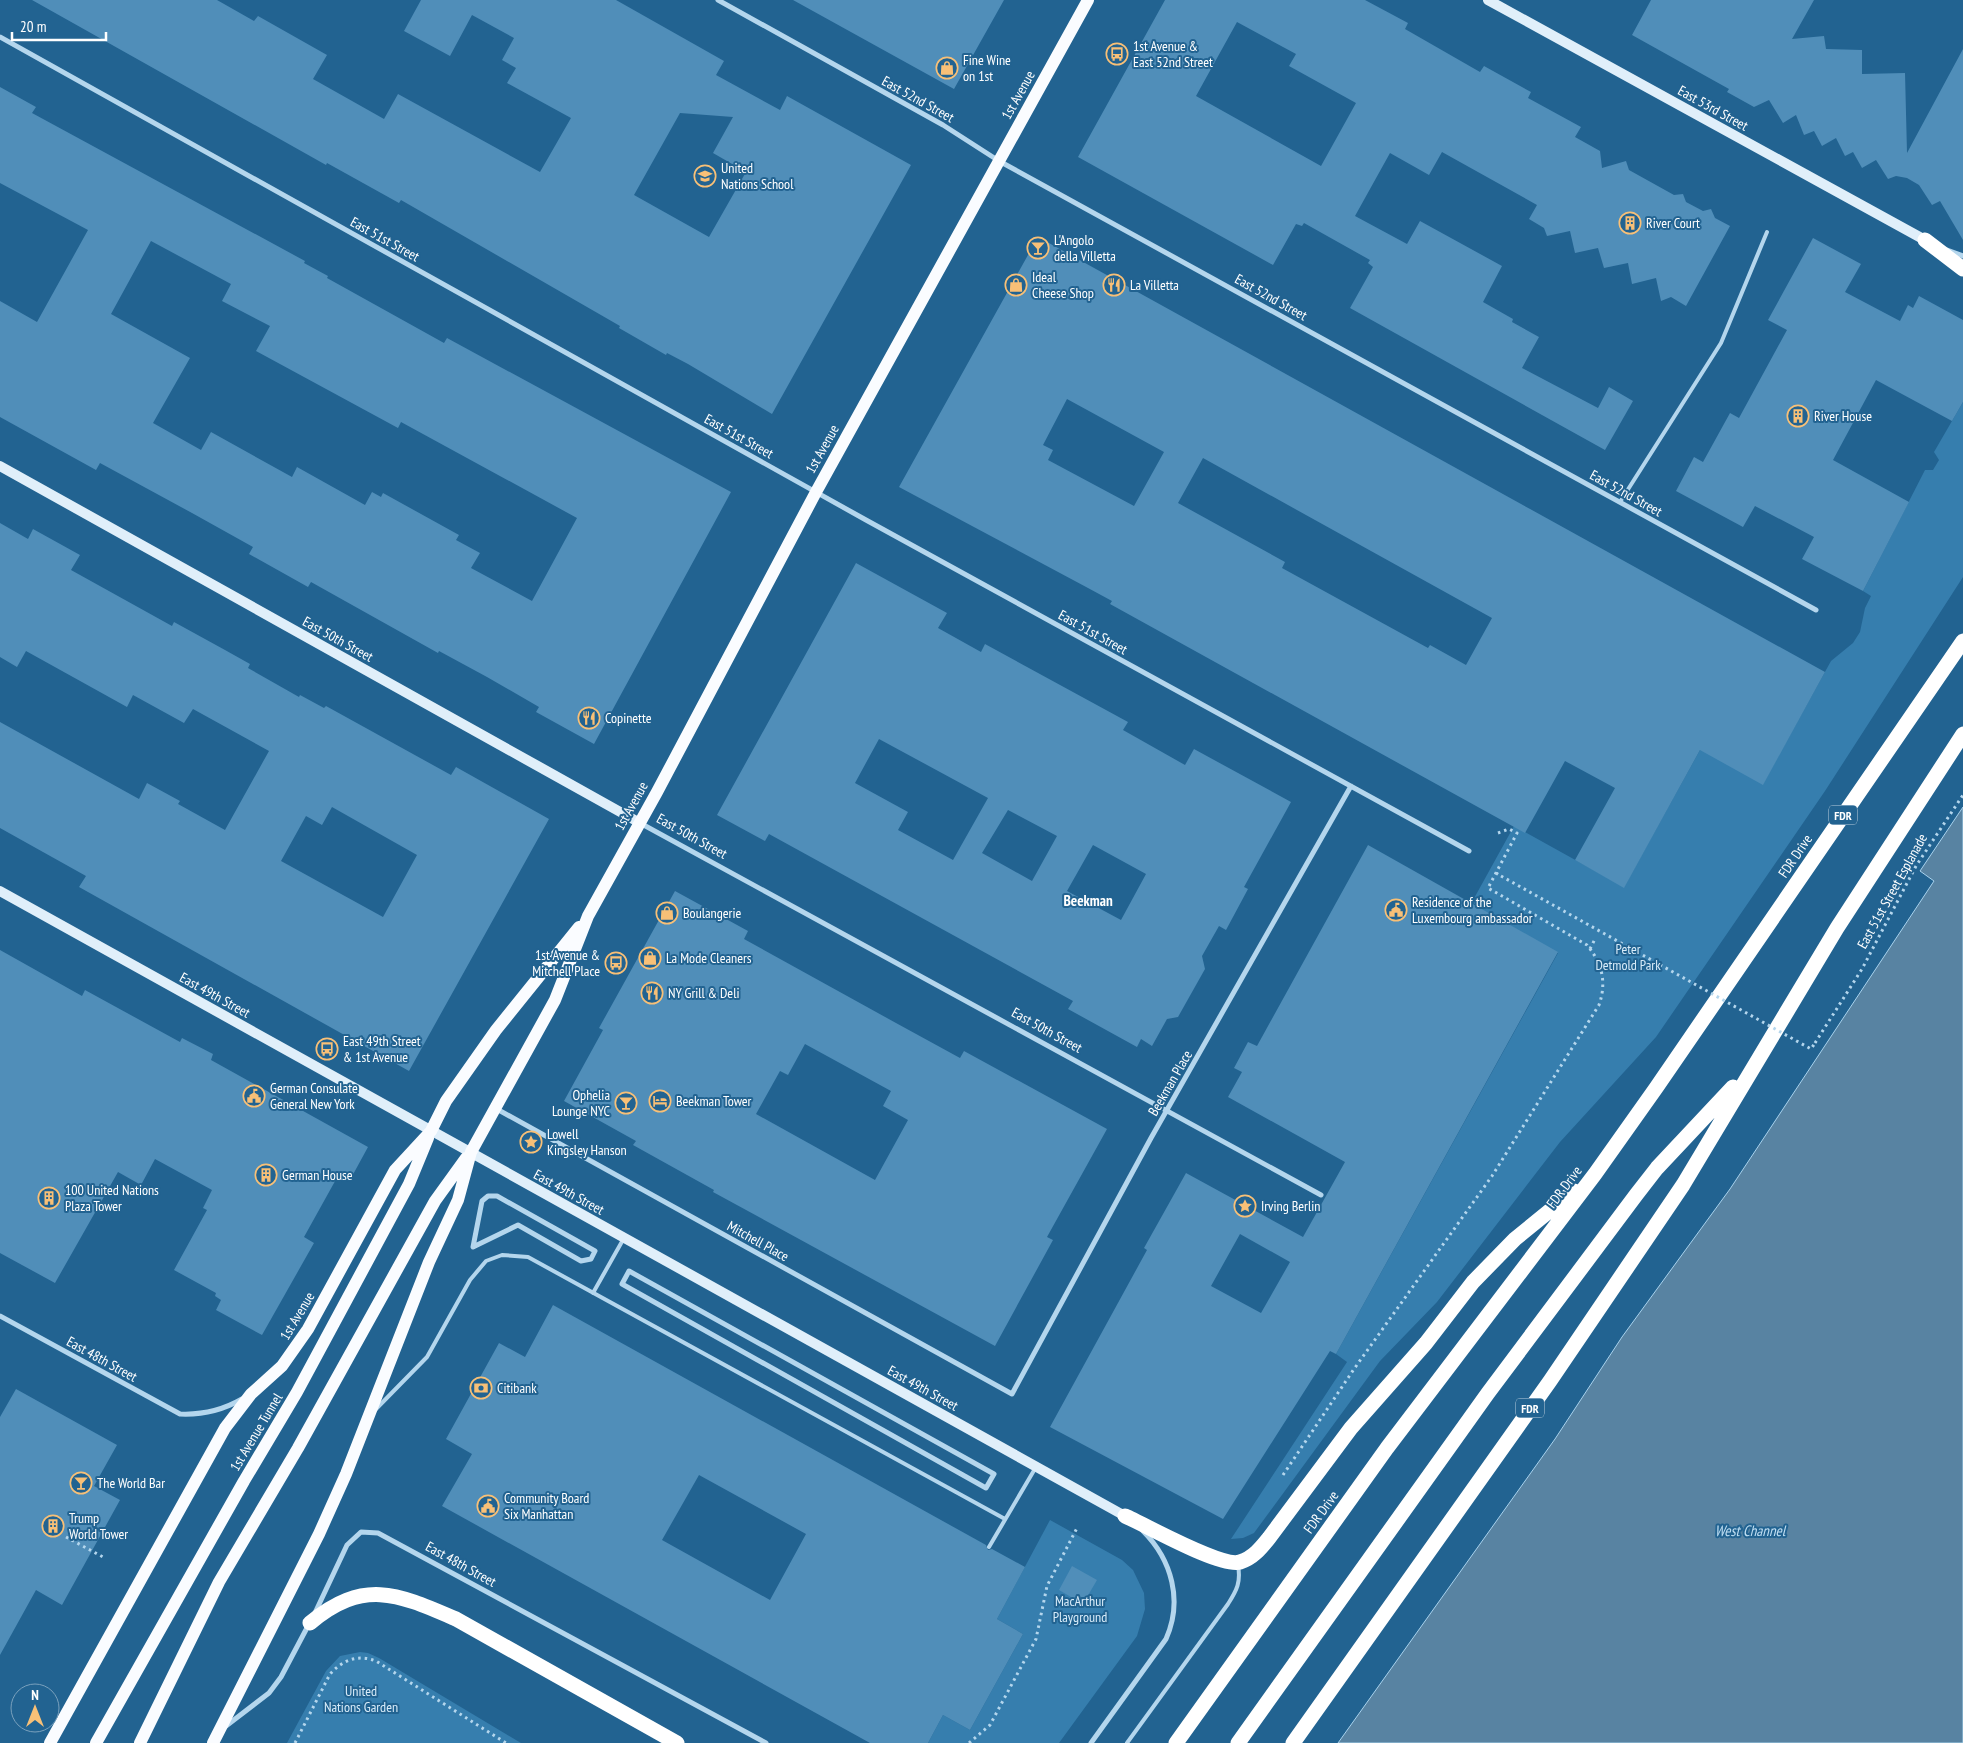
<svg xmlns="http://www.w3.org/2000/svg" width="1963" height="1743" font-family="'PT Sans Narrow',sans-serif">
	<style>
		.green { fill: #367eae }
		.water { fill: #5883a2; stroke: #a8d2ed }
		.building { fill: #508eb9; fill-rule: evenodd }
		.lines { fill: none; stroke-linecap: round; stroke-linejoin: round }
		.path { stroke: #b4d6ed; stroke-width: 3; stroke-dasharray: 2.5 4; stroke-linecap: butt }
		.lane { stroke: #b4d6ed; stroke-width: 4 }
		.street { stroke: #b4d6ed; stroke-width: 5 }
		.secondary { stroke: #e0effa; stroke-width: 10 }
		.primary { stroke: #fafcff; stroke-width: 12 }
		.highway { stroke: #fff; stroke-width: 15 }
		.path-bridge { stroke: #b4d6ed; stroke-width: 3; stroke-dasharray: 2.5 4; stroke-linecap: butt }
		.labels { text-anchor: middle; dominant-baseline: central; stroke-width: 4; stroke-linejoin: round; paint-order: stroke }
		.shield { fill: #226391; stroke: #bdd0de; stroke-width: 1 }
		.shield-label { font-size: 12px; font-weight: bold; fill: #fff }
		.poi-label { font-size: 14px; fill: #fff; stroke: #226391; text-anchor: start }
		.street-label { font-size: 14px; fill: #fff; stroke: #226391 }
		.park-label { font-size: 14px; fill: #d9ecf9; stroke: #226391 }
		.neighbourhood-label { font-size: 15px; font-weight: bold; fill: #fff; stroke: #226391 }
		.water-label { font-size: 15px; font-style: italic; fill: #c0dff3; stroke: #226391 }
	</style>
	<rect width="100%" height="100%" fill="#226391"/>
	<path class="green" d="M1963,402V577L1825,791L1656,1037L1560,1142L1437,1302L1380,1361L1254,1533L1243,1538L1231,1539L1347,1362L1336,1354L1558,953L1483,911L1472,902L1514,826L1624,887L1705,741L1763,784L1831,661L1853,643L1860,632L1865,608L1871,596L1863,591L1925,470H1933L1939,460L1934,452Z
		M1050,1520L1122,1560L1133,1570L1144,1593L1145,1609L1137,1636L1059,1743H928L943,1715L970,1730L1023,1634L997,1619Z
		M360,1652L368,1653L379,1658L521,1743H287L326,1671L340,1656Z"/>
	<path class="water" d="M1963,807V1743H1338L1555,1439L1622,1337L1730,1189L1934,881L1920,871Z"/>
	<path class="building" d="M32,0H217L254,21L258,16L327,55L313,79L384,119L398,94L540,172L571,118L507,83L516,68L502,60L514,38L472,15L450,56L404,31L421,0H616L724,61L716,75L780,110L787,96L911,165L772,414L688,364L667,353L666,355L619,328L620,326L401,200L399,203L327,163L326,165ZM680,113L733,117L713,153L746,172L709,237L634,195Z
		M793,0H1004L954,89Z
		M1165,0H1365L1408,23L1405,29L1480,72L1484,66L1531,92L1528,98L1581,127L1575,137L1600,151L1602,168L1626,161L1629,170L1674,195L1683,194L1686,202L1703,211L1711,209L1715,218L1730,226L1686,306L1671,297L1661,301L1656,278L1632,284L1628,263L1604,268L1598,248L1575,253L1570,231L1547,236L1544,228L1529,219L1537,205L1442,152L1429,175L1390,153L1355,216L1407,244L1420,221L1502,266L1483,302L1513,319L1512,322L1539,337L1522,368L1598,408L1609,387L1633,401L1605,450L1350,308L1373,267L1368,263L1370,260L1304,223L1302,226L1296,224L1273,265L1078,157ZM1237,22L1296,54L1289,66L1356,103L1321,166L1196,96Z
		M1651,0H1814L1792,39L1824,36L1826,49L1862,50V74L1905,73L1907,153L1963,49V240L1940,201L1932,205L1919,185L1907,178L1896,176L1888,179L1876,160L1862,168L1853,152L1845,156L1836,138L1822,146L1814,131L1804,135L1796,115L1783,123L1769,100L1754,107L1727,92L1729,89L1632,35Z
		M0,87L36,107L32,113L305,261L304,263L328,276L327,278L444,343L447,338L731,492L594,744L536,712L539,707L487,677L439,651L438,653L311,582L308,587L249,554L253,547L192,513L100,463L96,470L0,417V301L37,322L88,230L0,183ZM151,241L231,284L222,301L270,326L256,351L398,428L401,422L577,518L532,601L471,568L480,553L456,540L459,535L383,493L381,497L372,492L365,505L297,467L292,477L211,432L201,450L153,423L190,358L111,314Z
		M1038,237L1825,672L1763,785L1700,750L1624,888L1575,860L1615,788L1565,761L1525,833L1110,604L1112,601L1088,588L899,487ZM1067,399L1164,452L1134,506L1048,460L1053,450L1043,445ZM1203,458L1492,618L1466,665L1430,645L1428,648L1282,568L1285,562L1178,503Z
		M1813,238L1861,264L1845,292L1900,321L1908,305L1913,308L1919,296L1963,320V402L1952,421L1876,380L1833,460L1909,502L1863,591L1802,559L1814,537L1755,506L1743,527L1676,491L1694,457L1703,462L1730,413L1739,418L1787,330L1768,320Z
		M0,523L28,539L33,529L80,555L71,570L172,626L174,622L225,650L250,664L248,668L299,697L300,695L324,708L326,706L451,775L456,767L549,819L409,1071L79,887L86,876L0,828V722L139,799L147,783L180,801L178,804L225,830L269,751L193,709L184,723L133,695L127,707L26,651L17,667L0,657ZM332,807L417,855L383,917L281,861L306,816L322,825Z
		M856,563L947,613L938,628L981,652L985,644L1128,722L1123,730L1185,765L1194,749L1291,802L1244,887L1248,889L1226,930L1219,926L1202,956L1205,969L1178,1017L1167,1019L1152,1046L1141,1039L1137,1047L1068,1009L1073,1001L769,834L765,841L717,815ZM879,739L988,798L953,860L898,830L908,812L855,783ZM1008,810L1057,836L1032,881L982,853ZM1093,845L1146,874L1121,920L1067,891Z
		M1368,845L1558,952L1336,1354L1330,1351L1223,1519L1050,1427L1147,1250L1144,1248L1186,1173L1303,1237L1345,1162L1228,1097L1242,1072L1234,1068L1248,1042L1257,1046ZM1240,1234L1290,1262L1261,1313L1211,1286Z
		M675,891L748,931L744,939L896,1023L960,1058L964,1051L1107,1129L1047,1237L1053,1240L995,1346L713,1192L714,1190L633,1145L636,1141L564,1101L603,1030L599,1028ZM805,1044L891,1091L883,1106L908,1120L875,1180L756,1114L780,1071L788,1075Z
		M0,950L82,996L85,990L180,1042L182,1038L213,1054L211,1060L368,1147L350,1180L339,1174L304,1237L314,1243L262,1335L216,1310L221,1300L215,1296L216,1293L174,1270L207,1210L203,1208L212,1190L155,1159L141,1185L118,1172L55,1283L0,1253Z
		M553,1305L986,1545L988,1550L992,1549L1025,1567L997,1619L1023,1634L970,1730L943,1715L928,1743H870L442,1506L472,1454L446,1439L499,1343L525,1357ZM699,1475L806,1534L770,1600L662,1540Z
		M16,1389L117,1445L94,1486L120,1500L62,1605L36,1590L0,1655V1417Z
		M1072,1566L1097,1580L1083,1604L1059,1590Z"/>
	<g class="lines">
		<path class="path" d="M1496,873L1501,876
			M1590,949L1595,939
			M1815,1043L1862,969L1916,866L1963,795
			M1283,1475L1354,1369L1492,1176L1599,1005C1607,982 1602,963 1587,945L1488,888L1517,833L1509,829L1498,833
			M66,1537L103,1557
			M295,1743L330,1674C343,1660 357,1654 376,1661L506,1743
			M969,1743L990,1725L1036,1639L1047,1586L1077,1528"/>
		<path class="lane" d="M1620,502L1721,343L1767,232
			M593,1293L624,1238
			M376,1409L427,1357L470,1280L486,1261L502,1255L528,1257L1005,1519
			M989,1547L1036,1467
			M1127,1743L1228,1604C1237,1590 1241,1582 1238,1565"/>
		<path class="street" d="M718,0L943,125L999,161L1816,610
			M0,37L866,520L1469,851
			M1947,250L1963,256
			M640,823L1321,1195
			M495,1108L1012,1394L1151,1138L1351,786
			M488,1196H497L595,1251L591,1259L581,1261L518,1225L473,1247L482,1201Z
			M629,1271L994,1474L986,1488L622,1284Z
			M0,1316L180,1414C202,1415 223,1410 242,1399
			M314,1615L347,1545L361,1532L378,1533L766,1743
			M226,1726L269,1693L281,1677L309,1624
			M1091,1743L1166,1639C1183,1601 1172,1560 1143,1531"/>
		<path class="secondary" d="M1488,0L1925,240
			M0,466L640,823
			M0,891L1125,1516"/>
		<path class="primary" d="M50,1743L225,1428L251,1394L282,1366L308,1329L395,1170L431,1131L446,1101L496,1030L579,927
			M96,1743L244,1481L297,1392L409,1184L428,1138
			M140,1743L219,1582L298,1448L435,1201L466,1158
			M213,1743L319,1534L346,1474L429,1262L458,1200L471,1152L555,1000L588,916L657,792L816,492L1088,0"/>
		<path class="highway" d="M1925,240L1963,269
			M1125,1516C1146,1525 1221,1568 1240,1562C1253,1558 1261,1548 1269,1538L1351,1428L1426,1343L1473,1282L1515,1239L1574,1191
			M310,1623C364,1578 398,1594 456,1619L677,1743
			M1176,1743L1387,1448L1595,1174L1656,1088L1963,641
			M1238,1743L1488,1393L1636,1195L1657,1168L1733,1087
			M1293,1743L1550,1381L1683,1185L1837,928L1963,734"/>
		<path class="path-bridge" d="M1501,876L1811,1049L1815,1043"/>
	</g>
	<defs>
		<g id="bus-ring" transform="scale(1.125)"><circle r="9.5" fill="#226391" stroke="#f8c077" stroke-width="1.5"/><path d="M-5-6H5V4H4V6H2V4H-2V6H-4V4H-5ZM-3.5-4V0h7V-4ZM-3.5 1.2v1.5H-2V1.2ZM2 1.2v1.5H3.5V1.2Z" fill="#f8c077"/></g>
		<g id="shop-ring" transform="scale(1.125)"><circle r="9.5" fill="#226391" stroke="#f8c077" stroke-width="1.5"/><path d="M-5-2.5h2.3a2.7 3.5 0 0 1 5.4 0H5L5.5 6h-11ZM-1.5-2.5h3a1.5 2.3 0 0 0-3 0Z" fill="#f8c077"/></g>
		<g id="school-ring" transform="scale(1.125)"><circle r="9.5" fill="#226391" stroke="#f8c077" stroke-width="1.5"/><path d="M0-5L7-2L0 1L-7-2ZM-4 1L0 2.5L4 1V4Q0 6-4 4Z" fill="#f8c077"/></g>
		<g id="building-ring" transform="scale(1.125)"><circle r="9.5" fill="#226391" stroke="#f8c077" stroke-width="1.5"/><path d="M-4-6H4V6H1V3H-1V6H-4ZM-2.5-4.3h1.7v1.8h-1.7ZM.8-4.3h1.7v1.8H.8ZM-2.5-1h1.7V.8h-1.7ZM.8-1h1.7V.8H.8Z" fill="#f8c077"/></g>
		<g id="bar-ring" transform="scale(1.125)"><circle r="9.5" fill="#226391" stroke="#f8c077" stroke-width="1.5"/><path d="M-6-5H6L.8 .8V4.5H3.5V6h-7V4.5H-.8V.8Z" fill="#f8c077"/></g>
		<g id="restaurant-ring" transform="scale(1.125)"><circle r="9.5" fill="#226391" stroke="#f8c077" stroke-width="1.5"/><path d="M-5-6h1v4h1v-4h1v4h1v-4h1v5L-1.5 .5V6h-2V.5L-5-1ZM5-6V6H3V1.5H1.5Q1.5-4 5-6Z" fill="#f8c077"/></g>
		<g id="civic-ring" transform="scale(1.125)"><circle r="9.5" fill="#226391" stroke="#f8c077" stroke-width="1.5"/><path d="M-.6-6.5H3V-4.5H.6V-3L4-1V1h2V6H-6V1h2V-1L-.6-3ZM-1.2 2.5V6h2.4V2.5Z" fill="#f8c077"/></g>
		<g id="hotel-ring" transform="scale(1.125)"><circle r="9.5" fill="#226391" stroke="#f8c077" stroke-width="1.5"/><path d="M-6-4.5h1.5V1H6V5H4.5V3h-9V5H-6ZM-4 0a1.8 1.8 0 1 1 3.6 0ZM.5 0V-2.5h3Q6-2.5 6 0Z" fill="#f8c077"/></g>
		<g id="sight-ring" transform="scale(1.125)"><circle r="9.5" fill="#226391" stroke="#f8c077" stroke-width="1.5"/><path d="M0-6L1.8-2.2L6-1.7L2.9 1.2L3.7 5.4L0 3.3L-3.7 5.4L-2.9 1.2L-6-1.7L-1.8-2.2Z" fill="#f8c077"/></g>
		<g id="bank-ring" transform="scale(1.125)"><circle r="9.5" fill="#226391" stroke="#f8c077" stroke-width="1.5"/><path d="M-6-4H6V4H-6ZM0-2.3a2.3 2.3 0 1 0 0 4.6a2.3 2.3 0 1 0 0-4.6Z" fill="#f8c077"/></g>
	</defs>
	<g fill-rule="evenodd">
		<use href="#bus-ring" x="1117" y="54"/>
		<use href="#shop-ring" x="947" y="68"/>
		<use href="#school-ring" x="705" y="176"/>
		<use href="#building-ring" x="1630" y="223"/>
		<use href="#bar-ring" x="1038" y="248"/>
		<use href="#shop-ring" x="1016" y="285"/>
		<use href="#restaurant-ring" x="1114" y="285"/>
		<use href="#building-ring" x="1798" y="416"/>
		<use href="#restaurant-ring" x="589" y="718"/>
		<use href="#civic-ring" x="1396" y="910"/>
		<use href="#shop-ring" x="667" y="913"/>
		<use href="#shop-ring" x="650" y="958"/>
		<use href="#bus-ring" x="616" y="963"/>
		<use href="#restaurant-ring" x="652" y="993"/>
		<use href="#bus-ring" x="327" y="1049"/>
		<use href="#civic-ring" x="254" y="1096"/>
		<use href="#hotel-ring" x="660" y="1101"/>
		<use href="#bar-ring" x="626" y="1103"/>
		<use href="#sight-ring" x="531" y="1142"/>
		<use href="#building-ring" x="266" y="1175"/>
		<use href="#building-ring" x="49" y="1198"/>
		<use href="#sight-ring" x="1245" y="1206"/>
		<use href="#bank-ring" x="481" y="1388"/>
		<use href="#bar-ring" x="81" y="1483"/>
		<use href="#civic-ring" x="488" y="1506"/>
		<use href="#building-ring" x="53" y="1526"/>
	</g>
	<g class="labels">
		<g class="shield">
			<rect x="1829" y="805.5" width="28" height="19" rx="4"/>
			<rect x="1516" y="1398.5" width="28" height="19" rx="4"/>
		</g>
		<g class="shield-label">
			<text x="1843" y="815">FDR</text>
			<text x="1530" y="1408">FDR</text>
		</g>
		<g class="poi-label">
			<text x="1133" y="46">1st Avenue &amp;<tspan x="1133" dy="16">East 52nd Street</tspan></text>
			<text x="963" y="60">Fine Wine<tspan x="963" dy="16">on 1st</tspan></text>
			<text x="721" y="168">United<tspan x="721" dy="16">Nations School</tspan></text>
			<text x="1646" y="223">River Court</text>
			<text x="1054" y="240">L'Angolo<tspan x="1054" dy="16">della Villetta</tspan></text>
			<text x="1032" y="277">Ideal<tspan x="1032" dy="16">Cheese Shop</tspan></text>
			<text x="1130" y="285">La Villetta</text>
			<text x="1814" y="416">River House</text>
			<text x="605" y="718">Copinette</text>
			<text x="1412" y="902">Residence of the<tspan x="1412" dy="16">Luxembourg ambassador</tspan></text>
			<text x="683" y="913">Boulangerie</text>
			<text x="600" y="955" text-anchor="end">1st Avenue &amp;<tspan x="600" dy="16">Mitchell Place</tspan></text>
			<text x="666" y="958">La Mode Cleaners</text>
			<text x="668" y="993">NY Grill &amp; Deli</text>
			<text x="343" y="1041">East 49th Street<tspan x="343" dy="16">&amp; 1st Avenue</tspan></text>
			<text x="270" y="1088">German Consulate<tspan x="270" dy="16">General New York</tspan></text>
			<text x="610" y="1095" text-anchor="end">Ophelia<tspan x="610" dy="16">Lounge NYC</tspan></text>
			<text x="676" y="1101">Beekman Tower</text>
			<text x="547" y="1134">Lowell<tspan x="547" dy="16">Kingsley Hanson</tspan></text>
			<text x="282" y="1175">German House</text>
			<text x="65" y="1190">100 United Nations<tspan x="65" dy="16">Plaza Tower</tspan></text>
			<text x="1261" y="1206">Irving Berlin</text>
			<text x="497" y="1388">Citibank</text>
			<text x="97" y="1483">The World Bar</text>
			<text x="504" y="1498">Community Board<tspan x="504" dy="16">Six Manhattan</tspan></text>
			<text x="69" y="1518">Trump<tspan x="69" dy="16">World Tower</tspan></text>
		</g>
		<g class="street-label">
			<text transform="translate(1018 95) rotate(-61)">1st Avenue</text>
			<text transform="translate(918 99) rotate(29)">East 52nd Street</text>
			<text transform="translate(1713 108) rotate(29)">East 53rd Street</text>
			<text transform="translate(385 239) rotate(29)">East 51st Street</text>
			<text transform="translate(1271 297) rotate(29)">East 52nd Street</text>
			<text transform="translate(739 436) rotate(29)">East 51st Street</text>
			<text transform="translate(822 449) rotate(-61)">1st Avenue</text>
			<text transform="translate(1626 493) rotate(29)">East 52nd Street</text>
			<text transform="translate(1093 632) rotate(29)">East 51st Street</text>
			<text transform="translate(338 639) rotate(29)">East 50th Street</text>
			<text transform="translate(631 806) rotate(-61)">1st Avenue</text>
			<text transform="translate(692 836) rotate(29)">East 50th Street</text>
			<text transform="translate(1795 856) rotate(-56)">FDR Drive</text>
			<text transform="translate(1892 891) rotate(-61)">East 51st Street Esplanade</text>
			<text transform="translate(215 995) rotate(29)">East 49th Street</text>
			<text transform="translate(1047 1030) rotate(29)">East 50th Street</text>
			<text transform="translate(1170 1083) rotate(-60)">Beekman Place</text>
			<text transform="translate(1564 1187) rotate(-53)">FDR Drive</text>
			<text transform="translate(569 1192) rotate(29)">East 49th Street</text>
			<text transform="translate(758 1241) rotate(29)">Mitchell Place</text>
			<text transform="translate(297 1316) rotate(-59)">1st Avenue</text>
			<text transform="translate(102 1359) rotate(29)">East 48th Street</text>
			<text transform="translate(923 1388) rotate(29)">East 49th Street</text>
			<text transform="translate(256 1432) rotate(-59)">1st Avenue Tunnel</text>
			<text transform="translate(1321 1512) rotate(-54)">FDR Drive</text>
			<text transform="translate(461 1564) rotate(29)">East 48th Street</text>
		</g>
		<g class="park-label">
			<text x="1628" y="949">Peter<tspan x="1628" dy="16">Detmold Park</tspan></text>
			<text x="1080" y="1601">MacArthur<tspan x="1080" dy="16">Playground</tspan></text>
			<text x="361" y="1691">United<tspan x="361" dy="16">Nations Garden</tspan></text>
		</g>
		<g class="neighbourhood-label">
			<text x="1088" y="900">Beekman</text>
		</g>
		<g class="water-label">
			<text x="1750" y="1530">West Channel</text>
		</g>
	</g>
	<g transform="translate(35 1708)"><circle r="24" fill="#226391" stroke="#7aa1bd"/>
	<path d="M0-4L9 19L0 12L-9 19Z" fill="#f8c077"/>
	<text y="-8" font-size="14" font-weight="bold" text-anchor="middle" fill="#ffffff">N</text>
	</g>
	<path d="M12 32v8h94v-8" fill="none" stroke="#ffffff" stroke-width="2.5"/>
	<text x="20" y="32" font-size="15" fill="#ffffff" stroke="#226391" stroke-width="4" paint-order="stroke">20 m</text>
</svg>
